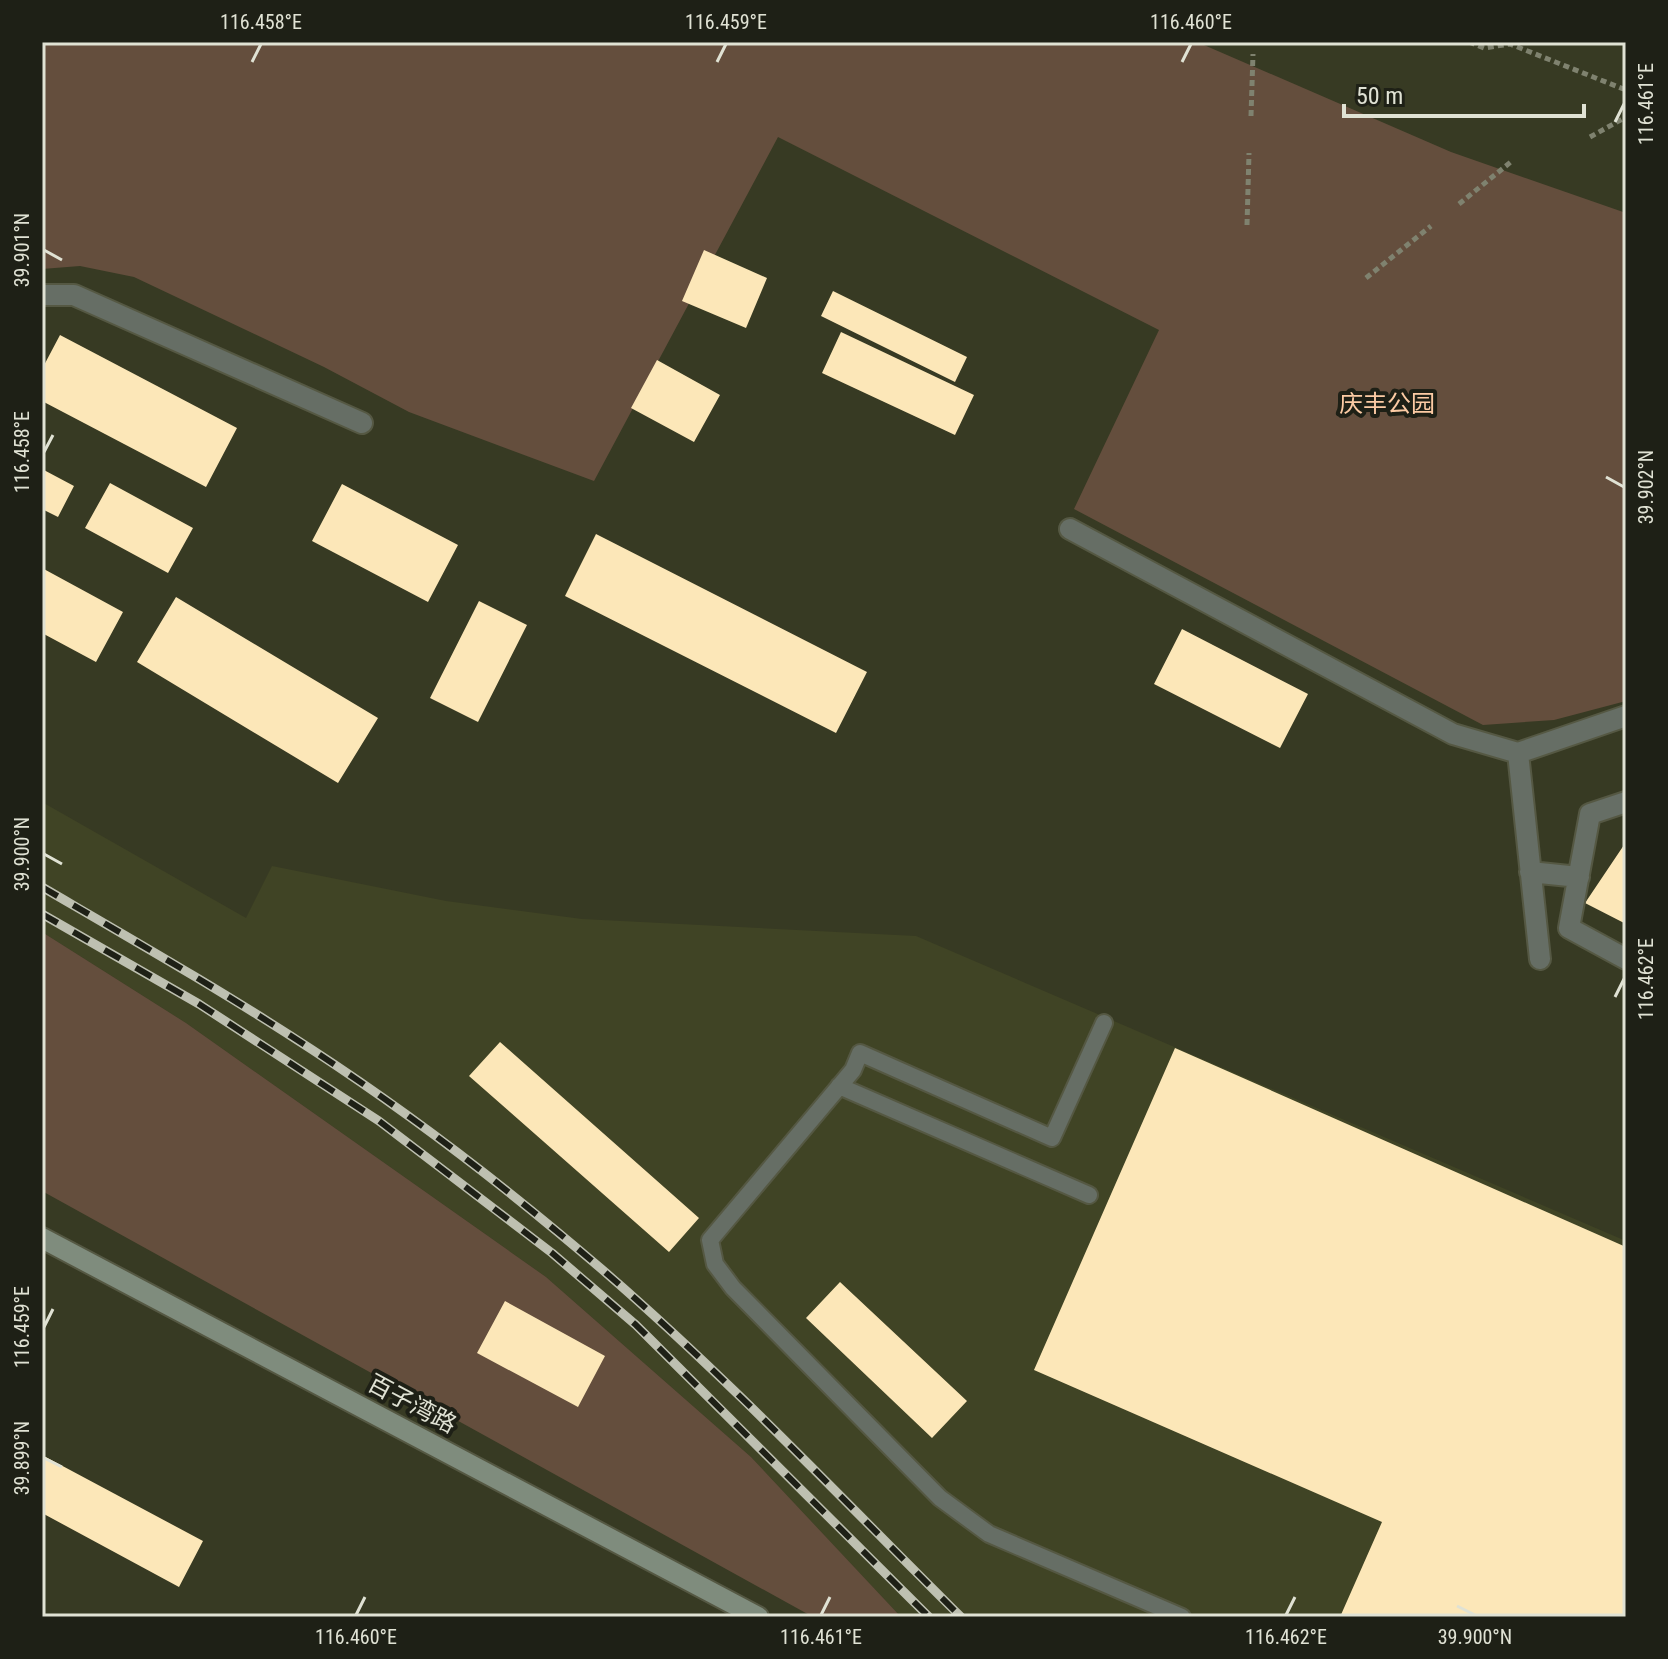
<svg xmlns="http://www.w3.org/2000/svg" width="1668" height="1659" font-family="'Roboto Condensed','Noto Sans SC',sans-serif">
	<style>
		.built { fill: #404425 }
		.green { fill: #644e3d }
		.building { fill: #fce7b8 }
		.lines { fill: none; stroke-linecap: round; stroke-linejoin: round }
		.lane-casing { stroke: #555843; stroke-width: 20 }
		.street-casing { stroke: #555843; stroke-width: 24 }
		.secondary-casing { stroke: #555843; stroke-width: 24 }
		.path { stroke: #7f826f; stroke-width: 5; stroke-dasharray: 6 4; stroke-linecap: butt }
		.lane { stroke: #666e65; stroke-width: 16 }
		.street { stroke: #666e65; stroke-width: 20 }
		.secondary { stroke: #7f8c7d; stroke-width: 20 }
		.rail-casing { stroke: #bec0b1; stroke-width: 9 }
		.rail { stroke: #1e2016; stroke-width: 6; stroke-dasharray: 18; stroke-linecap: butt }
		.ticks { fill: none; stroke: #e0e2d4; stroke-width: 3 }
		.labels { text-anchor: middle; dominant-baseline: central; stroke-width: 8; stroke-linejoin: round; paint-order: stroke }
		.park-label { font-size: 24px; fill: #fccba4; stroke: #1e2016 }
		.street-label { font-size: 24px; fill: #e0e2d4; stroke: #1e2016 }
		.neatline { fill: none; stroke: #e0e2d4; stroke-width: 3 }
		.ticks-label { font-size: 20px; text-anchor: middle; fill: #e0e2d4 }
	</style>
	<rect width="100%" height="100%" fill="#373a23"/>
	<path class="built" d="M42,802L246,918L272,866L446,901L582,919L916,936L1626,1241V1617H901L751,1457L546,1277L186,1023L42,932Z"/>
	<path class="green" d="M42,42H1197L1451,152L1626,213V701L1554,720L1483,725L1074,509L1159,330L778,137L594,481L409,412L324,367L134,277L80,266L42,269Z
		M42,932L186,1023L546,1277L751,1457L901,1617H813L42,1191Z"/>
	<path class="building" d="M704,250L767,278L746,328L682,301Z
		M833,291L967,357L955,382L821,316Z
		M841,332L974,395L955,435L822,373Z
		M60,335L237,428L206,487L42,401V369Z
		M657,360L720,395L694,442L631,408Z
		M42,469L74,486L58,517L42,509Z
		M110,483L193,528L168,573L85,528Z
		M342,484L458,545L428,602L312,541Z
		M596,534L867,672L836,733L565,596Z
		M42,568L123,612L96,662L42,633Z
		M176,597L378,718L338,783L137,662Z
		M479,601L527,625L478,722L430,698Z
		M1182,629L1308,694L1280,748L1154,684Z
		M1626,842V924L1585,903Z
		M500,1042L699,1218L669,1252L469,1076Z
		M1175,1048L1626,1247V1617H1340L1382,1522L1034,1370Z
		M840,1282L967,1401L932,1438L806,1318Z
		M505,1301L605,1356L578,1407L477,1353Z
		M42,1455L203,1541L179,1587L42,1513Z"/>
	<g class="lines">
		<g class="lane-casing">
			<path id="lane" d="M1104,1023L1052,1138L860,1053L853,1070L710,1240L715,1264L733,1288L940,1498L989,1534L1182,1617
				M839,1086L1089,1195"/>
		</g>
		<g class="street-casing">
			<path id="street" d="M42,295H74L362,423
				M1070,529L1453,734L1518,753L1540,959
				M1518,753L1626,716
				M1626,802L1590,814L1569,928L1626,959
				M1530,872L1579,877"/>
		</g>
		<g class="secondary-casing">
			<path id="secondary" d="M42,1238L758,1617"/>
		</g>
		<path class="path" d="M1469,42L1484,48L1510,44L1626,90
			M1251,116L1253,54
			M1590,137L1626,117
			M1459,204L1512,161
			M1247,225L1249,153
			M1366,278L1431,226"/>
		<use href="#lane" class="lane"/>
		<use href="#street" class="street"/>
		<use href="#secondary" class="secondary"/>
		<g class="rail-casing">
			<path id="rail" d="M42,887C133,940 224,992 311,1049C414,1116 512,1192 605,1272C730,1380 844,1501 961,1617
				M42,914L199,1004L379,1121L552,1253L636,1325L929,1617"/>
		</g>
		<use href="#rail" class="rail"/>
	</g>
	<path class="ticks" d="M252,62L261,44M717,62L726,44M1182,62L1191,44M1615,122L1624,104M44,250L62,260M44,452L53,435M1606,477L1624,487M44,854L62,864M1615,997L1624,979M44,1327L53,1309M44,1458L62,1467M1457,1606L1475,1615M356,1615L365,1597M821,1615L830,1597M1286,1615L1295,1597"/>
	<g class="labels">
		<g class="park-label">
			<text x="1387" y="404">庆丰公园</text>
		</g>
		<g class="street-label">
			<text transform="translate(412 1404) rotate(28)">百子湾路</text>
		</g>
	</g>
	<rect width="1668" height="1659" fill="none" stroke="#1e2016" stroke-width="88"/>
	<path d="M1344 104v12h240v-12" fill="none" stroke="#e0e2d4" stroke-width="4"/>
	<text x="1356" y="104" font-size="24" fill="#e0e2d4" stroke="#1e2016" stroke-width="6" paint-order="stroke">50 m</text>
	<rect x="44" y="44" width="1580" height="1571" class="neatline"/>
	<g class="ticks-label">
		<text x="261" y="29">116.458°E</text>
		<text x="726" y="29">116.459°E</text>
		<text x="1191" y="29">116.460°E</text>
		<text transform="translate(1646 104) rotate(-90)" y="7">116.461°E</text>
		<text transform="translate(22 250) rotate(-90)" y="7">39.901°N</text>
		<text transform="translate(22 452) rotate(-90)" y="7">116.458°E</text>
		<text transform="translate(1646 487) rotate(-90)" y="7">39.902°N</text>
		<text transform="translate(22 854) rotate(-90)" y="7">39.900°N</text>
		<text transform="translate(1646 979) rotate(-90)" y="7">116.462°E</text>
		<text transform="translate(22 1327) rotate(-90)" y="7">116.459°E</text>
		<text transform="translate(22 1458) rotate(-90)" y="7">39.899°N</text>
		<text x="356" y="1644">116.460°E</text>
		<text x="821" y="1644">116.461°E</text>
		<text x="1286" y="1644">116.462°E</text>
		<text x="1475" y="1644">39.900°N</text>
	</g>
</svg>
